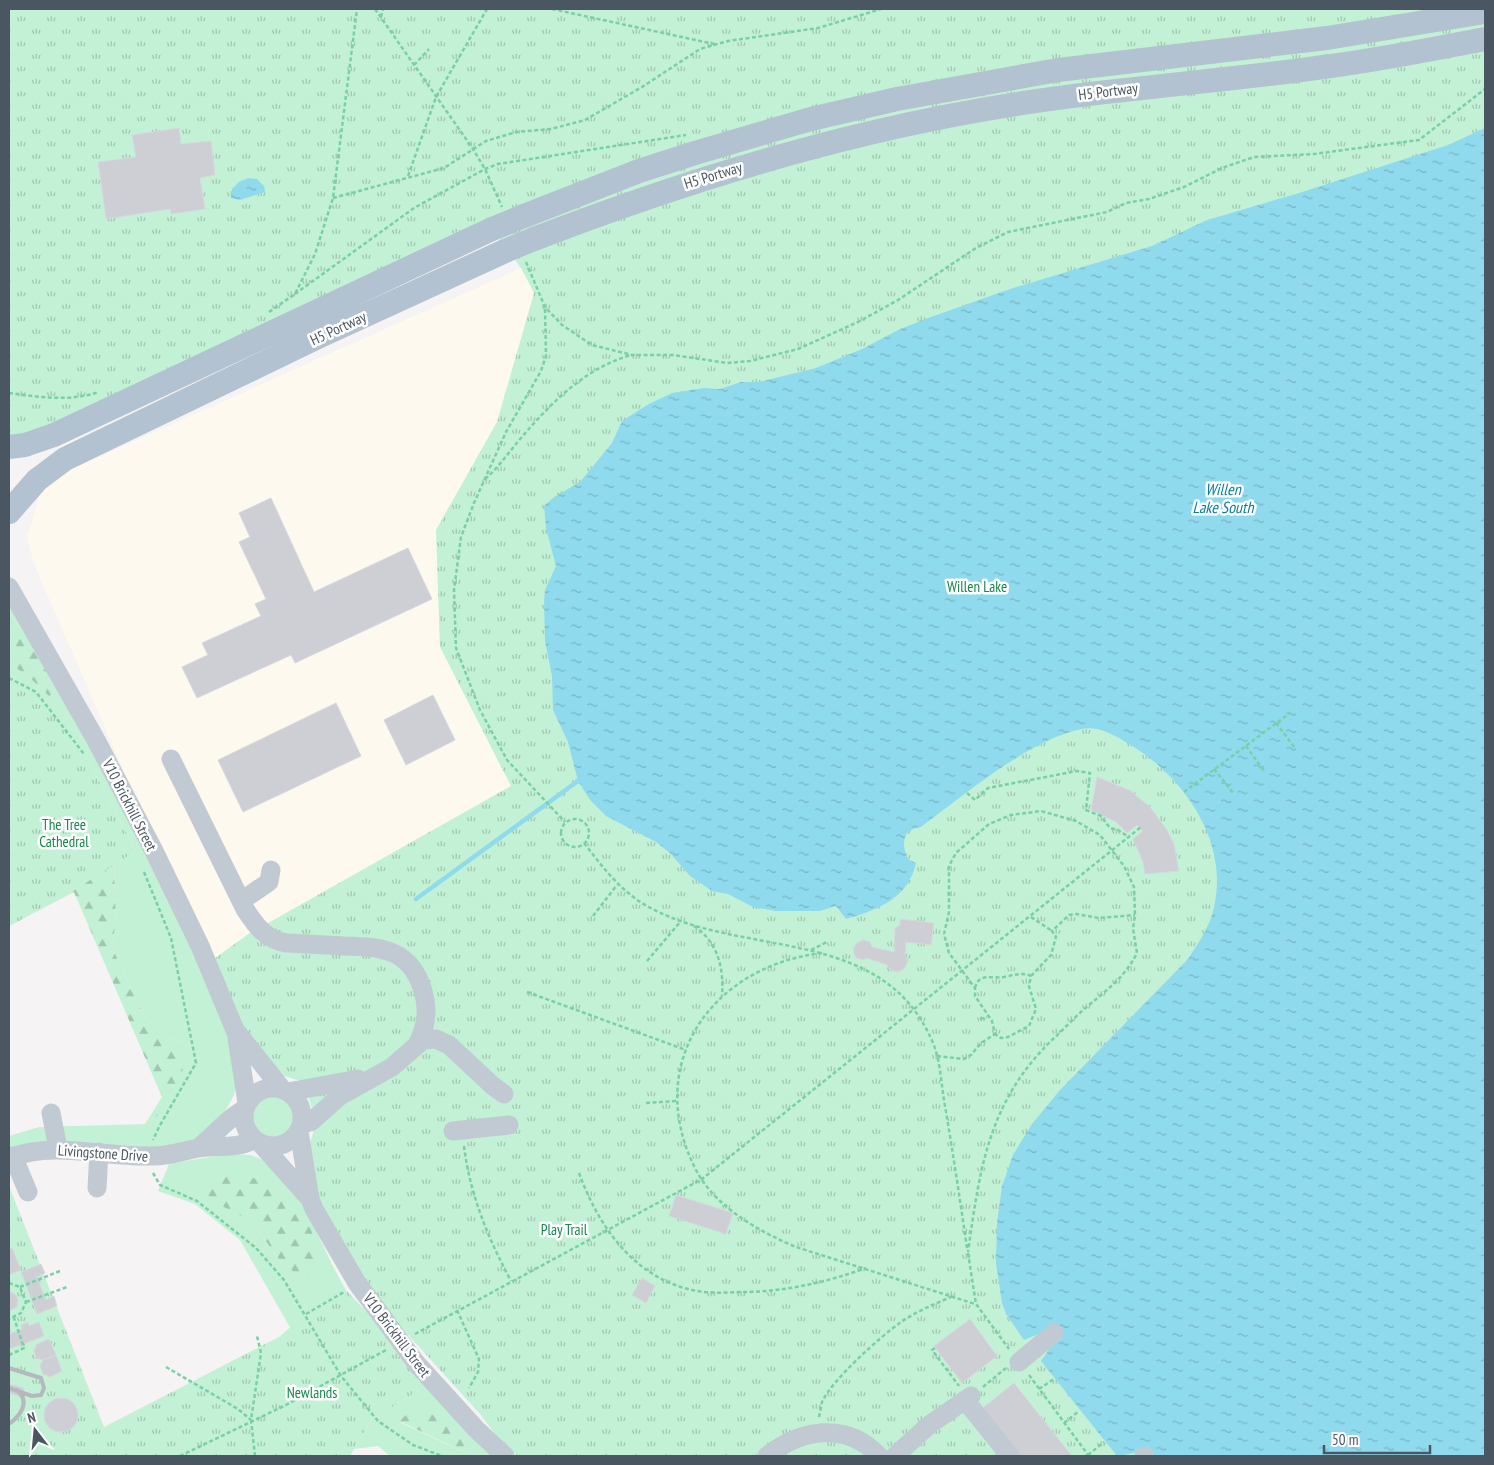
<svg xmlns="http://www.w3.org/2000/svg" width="1494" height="1465" font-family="'PT Sans Narrow',sans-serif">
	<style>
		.commercial { fill: #fdf9ef }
		.grass { fill: #c3f1d5; fill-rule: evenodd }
		.forest { fill: url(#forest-firs) }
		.park { fill: url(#park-tufts) }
		.water { fill: url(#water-ripples) }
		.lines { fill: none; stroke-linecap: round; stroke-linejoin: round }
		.stream { stroke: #90daee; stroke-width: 4.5 }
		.building { fill: #cdcfd5; stroke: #d7d9de }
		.path { stroke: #7ad0a6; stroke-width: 2.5; stroke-dasharray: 4 2.5; stroke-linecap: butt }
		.minor { stroke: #c1cad2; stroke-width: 19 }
		.major { stroke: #b3c2d1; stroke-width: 24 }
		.rail { stroke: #b5b8bd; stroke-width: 4 }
		.minor-bridge { stroke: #c1cad2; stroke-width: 19 }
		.major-bridge { stroke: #b3c2d1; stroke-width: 24 }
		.labels { text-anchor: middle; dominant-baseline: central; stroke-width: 5; stroke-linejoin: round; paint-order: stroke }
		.street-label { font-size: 15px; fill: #4a5661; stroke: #fff }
		.park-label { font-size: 15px; fill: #17864f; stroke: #fff }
		.water-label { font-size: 16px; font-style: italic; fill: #0c7c9b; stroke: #fff }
	</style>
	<defs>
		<pattern id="forest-firs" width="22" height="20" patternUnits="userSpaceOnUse" patternTransform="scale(1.25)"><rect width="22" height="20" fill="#c3f1d5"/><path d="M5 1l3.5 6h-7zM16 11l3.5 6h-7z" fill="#a0c6b0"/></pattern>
		<pattern id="park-tufts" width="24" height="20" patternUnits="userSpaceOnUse" patternTransform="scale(1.25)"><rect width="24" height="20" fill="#c3f1d5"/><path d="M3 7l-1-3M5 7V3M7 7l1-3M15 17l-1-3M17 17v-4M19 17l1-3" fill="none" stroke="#a0c6b0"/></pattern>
		<pattern id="water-ripples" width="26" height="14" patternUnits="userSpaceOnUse" patternTransform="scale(1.25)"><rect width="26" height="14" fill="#90daee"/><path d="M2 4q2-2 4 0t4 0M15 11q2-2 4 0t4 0" fill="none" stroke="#78b4c4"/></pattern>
	</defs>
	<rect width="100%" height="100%" fill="#f5f3f3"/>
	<path class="commercial" d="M521,268L535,293L497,422L436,530L440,647L511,786L247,935L207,964L34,564L27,539L43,482Z"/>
	<path class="grass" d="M9,600L96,740L207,964L233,1054L237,1080L234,1095L222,1117L207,1132L185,1144L156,1148L9,1158V1136L39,1127L145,1124L157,1116L180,1042L158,1032L143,1014L111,945L116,925L114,865L136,851L87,758L36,692L9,678V663L28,676L49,696L38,651L9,613Z
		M253 1117a20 20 0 1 1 40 0a20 20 0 1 1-40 0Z
		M226,1154C233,1154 242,1154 249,1155C296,1164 323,1254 346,1290L308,1312L291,1329L240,1240L195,1204L158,1191L169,1164ZM262,1183L284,1190L279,1259L251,1221Z
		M426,1386L493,1456H390L378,1446L354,1449L371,1420ZM399,1422L465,1430L466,1453Z"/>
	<path class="forest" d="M9,613L38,651L58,689L49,696L28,676L9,663Z
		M104,831L114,865L116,925L111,945L143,1014L158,1032L180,1042L183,1076L157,1116L145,1124L162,1097L74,892L9,926V900Z
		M230,1169L284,1190L311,1228L317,1263L316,1275L302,1279L279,1259L251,1221L222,1206L205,1193L209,1179Z
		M410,1412C425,1413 457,1417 465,1431C467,1435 468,1442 470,1446L466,1453L399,1421Z"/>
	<path class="park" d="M9,9H1485V1456H518L502,1443L480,1414L389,1314L334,1231L316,1192L309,1146L313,1133L312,1109L304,1082L281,1075L264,1061L207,964L247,935L511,786L440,647L436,530L497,422L534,293L521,268L492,229L9,447Z
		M9,678L36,692L87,758L136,851L73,891L9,926Z
		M9,1186L104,1427L279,1337L308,1312L346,1290L379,1325L405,1364L426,1386L371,1420L350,1456H9Z"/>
	<path class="water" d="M1485,128V1456H1145L1141,1452L1117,1456L1041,1361L1057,1338L1050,1329L1024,1340L1006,1314L1002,1303L996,1263L997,1223L1002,1186L1013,1155L1032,1124L1060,1090L1187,960C1198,944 1210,927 1214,907C1229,843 1186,780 1134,747C1119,738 1100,725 1082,729C1030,739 964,795 921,827C902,829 901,844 908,859L916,863C908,899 877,910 846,919L836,906L820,911H776L753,907L728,894L712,891L690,876L670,853L656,842L606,816L590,800L578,781L568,742L553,710L552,676L545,641L544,601L545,590L556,566L546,528L544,506L554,497L580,482L612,443L622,421L647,405L672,393L704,388L720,389L741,382H759L816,368L862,349L900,329L931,317L1010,289L1152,246L1207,220L1299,193L1448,145Z
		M249,178L257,179L264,186L265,192L240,200L231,198L232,189L239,182Z"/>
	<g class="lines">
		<path class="stream" d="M416,899L578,781"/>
	</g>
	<path class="building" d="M179,128L181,144L211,141L215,175L200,178L205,209L171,214L170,209L106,219L98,162L136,157L132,135Z
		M271,498L314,592L408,548L432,599L295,663L291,655L197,698L182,667L208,655L202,643L261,616L255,604L266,599L239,542L250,537L239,513Z
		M433,695L455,740L406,765L384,720Z
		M336,703L361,756L243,812L218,760Z
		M1097,777L1129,790L1150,807L1167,830L1174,844L1179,871L1145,874L1143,862L1133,839L1143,831L1137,825L1127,833L1116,822L1091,810Z
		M900,919L934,923L931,945L906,942L905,955L908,961L904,969L898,972L889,969L887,965L867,958L863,960L856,958L853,950L856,944L863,940L870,942L872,947L894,952L895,928L900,925Z
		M676,1195L733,1213L726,1234L669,1216Z
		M12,1248L21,1270L9,1275V1250Z
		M41,1264L45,1273L37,1277L46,1300L54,1296L57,1306L37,1314L21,1272Z
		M642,1278L655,1286L646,1303L632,1295Z
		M9,1291L15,1294L18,1300L17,1307L9,1311Z
		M970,1319L997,1356L962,1383L934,1346Z
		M28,1322L29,1326L39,1322L44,1336L9,1349V1334L22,1329L21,1325Z
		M49,1339L56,1355L43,1360L36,1358L34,1351L37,1344Z
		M56,1355L62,1371L50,1377L43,1374L40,1366L43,1360Z
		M1014,1383L1072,1456H1017L980,1410Z
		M9,1384L24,1388L21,1397L9,1393Z
		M44 1415a17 17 0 1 1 34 0a17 17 0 1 1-34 0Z"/>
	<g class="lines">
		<path class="path" d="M375,9L473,149L485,169L502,207
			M552,9L714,44
			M381,17L383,9
			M414,65L429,49
			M408,176L436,97L487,9
			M333,198L444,168L486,141L516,132L551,129L585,120L642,87L700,49L728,41L818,28L881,9
			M526,262L545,307L562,325L592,345L632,355H673L727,363L750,361L798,349L858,322L898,300L976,248L1008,232L1107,212L1126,203L1149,199L1184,187L1222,168L1254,157L1314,154L1419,140L1485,89
			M295,294L414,208L485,169L498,164L686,135
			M545,309L546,356L541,371L506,432L474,503L461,537L454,590L456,648L480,710L507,760L565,822
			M269,312L295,294L315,254L333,198L357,9
			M9,393C39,397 69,402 99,392
			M485,479C499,467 509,452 521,438C551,403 585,368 631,355
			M9,678L36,692L84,754
			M1276,723L1295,748
			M1246,746L1264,771
			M1214,769L1234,794
			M1184,792L1290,713
			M967,793L975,800L988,788L1077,771L1090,773L1086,810L1101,816L1110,828L1118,830L1129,837
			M561 833a14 14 0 1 1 28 0a14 14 0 1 1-28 0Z
			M584,843C602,866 617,887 642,903C736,961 882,921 933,1043C941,1062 941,1085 945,1106C953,1153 960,1200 967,1248
			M144,872L171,938L196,1063L159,1127L153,1140
			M593,916L617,885
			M1031,917L1052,931
			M694,926C718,942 724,968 722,996
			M811,950L827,942
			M822,953C711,966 642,1065 696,1170C715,1207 760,1232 796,1247L975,1304
			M647,961L681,921
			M1031,976L1051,955L1056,937L1052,931L1069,915L1076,914L1099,918L1135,915
			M975,988C979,972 992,979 1004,977C1014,975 1022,972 1031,976L1029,986L1036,1009L1029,1026L1008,1037L1001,1038L995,1034
			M527,992L686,1050
			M980,1019L987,1017
			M937,1056L964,1059L971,1055L981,1043L995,1034L992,1021L975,996V988L949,953L944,934L949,912V866L956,853L989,824L1011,815L1041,811L1076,821L1100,835L1124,866L1134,887L1135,915L1133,928L1137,953C1124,979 1104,992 1083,1010C1073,1019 1063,1030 1053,1039C988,1102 980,1168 968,1252
			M646,1103L676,1101
			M464,1146C470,1195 488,1238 511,1281
			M153,1173L160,1185L197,1201L256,1248L284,1280L341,1376L378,1421L413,1445L442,1456
			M579,1173C599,1228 636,1280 697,1291C713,1294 731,1292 747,1292C788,1291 827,1282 866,1268
			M968,1253L976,1304L1009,1349
			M9,1283L20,1287L26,1302L21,1313L9,1319
			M20,1287L60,1271
			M26,1302L67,1287
			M457,1310L479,1359L478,1372L469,1388
			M306,1314L344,1292
			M415,1334L702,1179L1141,827
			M935,1348L932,1350L959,1386
			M9,1355L24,1348L14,1318
			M166,1367L238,1409L251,1420
			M1029,1375L1089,1456
			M983,1387L1006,1368
			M1039,1389L1054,1379
			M819,1417C820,1413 821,1407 822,1402C832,1380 881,1336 901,1322C917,1311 935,1304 953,1296
			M1064,1423L1079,1411
			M1088,1455L1104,1442
			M180,1456L286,1405L386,1350
			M255,1456L251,1420L261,1353L257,1336"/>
		<path class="minor" d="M9,587L96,740L154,851L200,946L235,1030L282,1089
			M171,759L245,909C256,926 266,940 287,943C306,944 325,945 345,946C382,947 411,949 423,991C429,1010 426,1026 418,1043
			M241,901L269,882L271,870
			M236,1031L247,1103
			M244 1117a29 29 0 1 1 58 0a29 29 0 1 1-58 0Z
			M288,1092L358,1079
			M51,1113L58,1148
			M301,1125L312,1121L340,1096L392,1067L423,1040L436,1039L449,1045L493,1086L504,1094
			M299,1131L310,1199L314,1209L357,1283L384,1319
			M453,1131L509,1125
			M261,1144L310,1199
			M198,1148C214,1136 227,1118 245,1109
			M13,1156L28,1192
			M9,1158C57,1140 104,1158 153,1156C169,1156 183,1151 198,1148C217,1145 237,1149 254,1140
			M97,1188L99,1152
			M1019,1362L1054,1333
			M416,1363L476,1429L505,1456
			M965,1400L1010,1456
			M767,1456C801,1429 846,1421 879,1456
			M895,1456L929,1425L971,1396
			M1144,1456H1145"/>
		<path class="major" d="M524,216L639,171L695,153L811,119L897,99L1058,70L1327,38L1485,12
			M534,239C679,183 827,137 981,110C1097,89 1214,83 1331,66C1382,59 1434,49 1485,39
			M9,447L25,445L54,435L492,229
			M9,512L37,480L65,459L320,336L505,251"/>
		<path class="rail" d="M9,1368L41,1378L44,1388L41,1395L32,1396L9,1388
			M9,1424C20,1416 31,1402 17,1390"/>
		<path class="minor-bridge" d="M384,1319L416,1363"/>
		<path class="major-bridge" d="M492,229L524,216
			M505,251L534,239"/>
	</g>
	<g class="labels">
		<g class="street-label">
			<text transform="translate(1108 91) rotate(-7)">H5 Portway</text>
			<text transform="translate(713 175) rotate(-17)">H5 Portway</text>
			<text transform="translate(338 328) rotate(-25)">H5 Portway</text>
			<text transform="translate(130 805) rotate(63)">V10 Brickhill Street</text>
			<text transform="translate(103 1153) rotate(4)">Livingstone Drive</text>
			<text transform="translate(397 1335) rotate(53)">V10 Brickhill Street</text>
		</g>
		<g class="park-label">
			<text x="977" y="586">Willen Lake</text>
			<text x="64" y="824">The Tree<tspan x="64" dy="17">Cathedral</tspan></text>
			<text x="564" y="1229">Play Trail</text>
			<text x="312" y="1392">Newlands</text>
		</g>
		<g class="water-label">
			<text x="1223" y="489">Willen<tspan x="1223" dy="18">Lake South</tspan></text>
		</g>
	</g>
	<rect width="1494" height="1465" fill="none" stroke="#4a5661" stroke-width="20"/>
	<g transform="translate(35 1430) rotate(344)" stroke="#ffffff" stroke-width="4" paint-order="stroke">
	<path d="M0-4L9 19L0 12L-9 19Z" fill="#4a5661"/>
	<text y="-8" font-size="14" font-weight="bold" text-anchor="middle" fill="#4a5661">N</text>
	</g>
	<path d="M1324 1445v8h106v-8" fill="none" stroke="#4a5661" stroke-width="2.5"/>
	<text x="1332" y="1445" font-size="15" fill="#4a5661" stroke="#ffffff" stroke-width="4" paint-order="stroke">50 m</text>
</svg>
